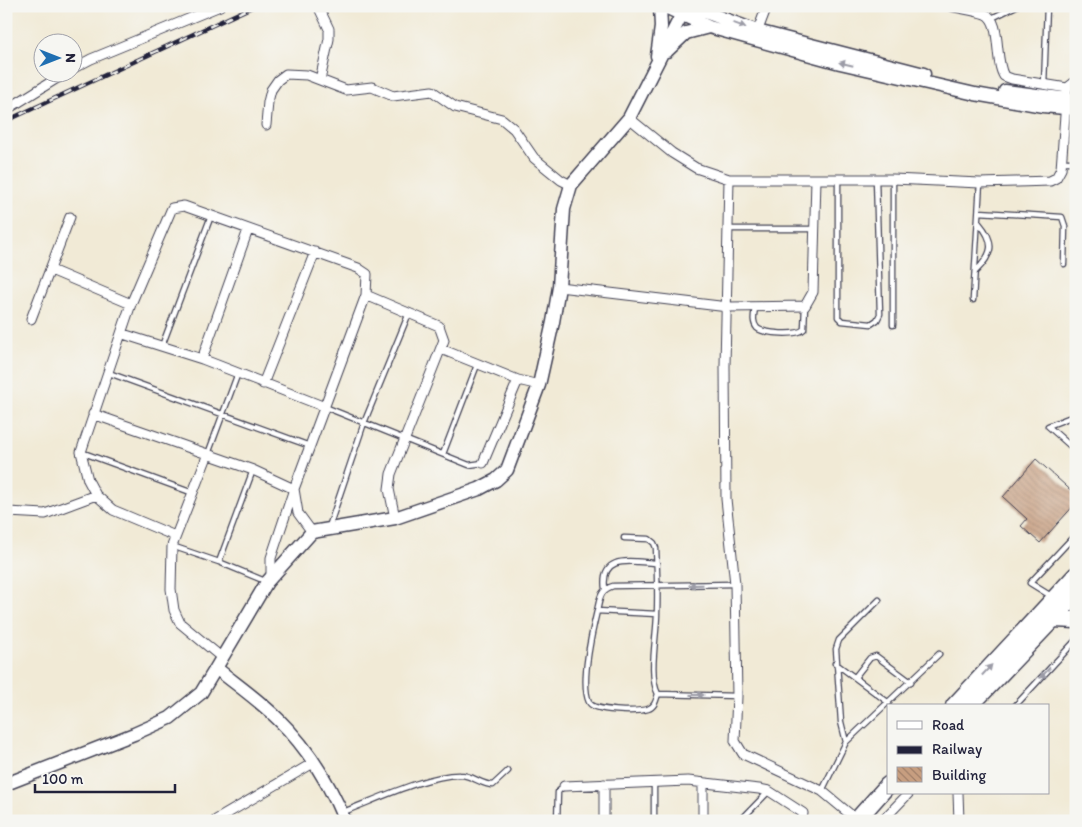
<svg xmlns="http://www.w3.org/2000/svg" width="1082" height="827" font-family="Itim,sans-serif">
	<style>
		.building { fill: url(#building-back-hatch) }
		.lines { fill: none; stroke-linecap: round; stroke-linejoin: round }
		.lane-casing { stroke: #414052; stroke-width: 7 }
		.street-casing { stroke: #414052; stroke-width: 11 }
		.secondary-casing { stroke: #414052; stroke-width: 15 }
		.highway-casing { stroke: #414052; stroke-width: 19 }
		.lane { stroke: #fff; stroke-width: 4.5 }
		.street { stroke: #fff; stroke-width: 9 }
		.secondary { stroke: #fff; stroke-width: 12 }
		.highway { stroke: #fff; stroke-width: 16 }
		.rail-casing { stroke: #22223b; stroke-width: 4.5 }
		.rail { stroke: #f6f6f2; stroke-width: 2.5; stroke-dasharray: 8; stroke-linecap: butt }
		.oneway { fill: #9c9ca7 }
	</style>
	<defs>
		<pattern id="building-back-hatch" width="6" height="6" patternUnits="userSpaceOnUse" patternTransform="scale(1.25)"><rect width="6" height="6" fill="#c79e80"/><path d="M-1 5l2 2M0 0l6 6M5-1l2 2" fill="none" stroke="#a1806a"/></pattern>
	</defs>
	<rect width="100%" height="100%" fill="#f6f6f2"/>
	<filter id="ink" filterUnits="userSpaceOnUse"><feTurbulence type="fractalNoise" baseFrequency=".02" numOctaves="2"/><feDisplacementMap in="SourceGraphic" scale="10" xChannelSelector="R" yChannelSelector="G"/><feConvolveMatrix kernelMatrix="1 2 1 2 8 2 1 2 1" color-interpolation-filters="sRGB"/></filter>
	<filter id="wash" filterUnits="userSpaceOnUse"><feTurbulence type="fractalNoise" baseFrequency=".0096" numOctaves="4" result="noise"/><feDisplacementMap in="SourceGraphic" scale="20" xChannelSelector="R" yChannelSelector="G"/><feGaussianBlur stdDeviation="1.12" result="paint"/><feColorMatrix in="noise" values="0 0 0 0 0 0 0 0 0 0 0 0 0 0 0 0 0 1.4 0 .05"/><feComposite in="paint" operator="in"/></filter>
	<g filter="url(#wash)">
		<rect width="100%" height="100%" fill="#f1ead6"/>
		<g id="blocks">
			<path class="building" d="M1036,459L1076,495V503L1040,543L1021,526L1027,519L1003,497Z"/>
		</g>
	</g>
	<g filter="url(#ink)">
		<use href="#blocks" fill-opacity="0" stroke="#414052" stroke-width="1"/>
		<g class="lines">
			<g class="lane-casing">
				<path id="lane" d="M992,18L1016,6
					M1044,85L1047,6
					M1063,162H1076
					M893,179V325
					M838,180V317L842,321L871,324L877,320L880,314L876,179
					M979,212L1062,217L1065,226L1064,264
					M728,229H814
					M975,272C993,254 996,243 979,223
					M973,300L980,183
					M755,308C754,315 752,322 757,328C764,334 798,336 804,329L805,306
					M162,346L211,216
					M109,373L310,446
					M325,407L469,465L483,463
					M1076,415L1048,426L1076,451
					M81,452L193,493
					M208,454L238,373
					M443,454L477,365
					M253,470L219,562L265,581
					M329,527L364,423L409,313
					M624,538L649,539L654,543L656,548C657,569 658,591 657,613C657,635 648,675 658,694C656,700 655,707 648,709C638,712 593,712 589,702C580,682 592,632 597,611L657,614
					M172,546L219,562
					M605,589C600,553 632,562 657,563
					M1051,596L1030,583L1076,534
					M597,611C600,598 600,590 613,586L734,584
					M835,663L889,703
					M855,677L870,658L876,656L911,682
					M658,694L737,696
					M1015,706L1076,640
					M846,742L841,722L836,649L839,640L879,600
					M822,791L846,742L939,654
					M343,812C373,801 429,774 460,775C473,775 481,785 493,785L508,771
					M557,821L558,792L564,786
					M654,821V783
					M740,821L769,791"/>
			</g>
			<g class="street-casing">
				<path id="street" d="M318,6L329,29V39L320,80
					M950,6C961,9 974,10 985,14C1002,21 994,60 1004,76L1012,79L1067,88
					M756,35L767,6
					M72,69L91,59L220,6
					M6,110L67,72
					M629,118L672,153L696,168L729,179H893L980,183L1050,181L1056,178L1061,169L1067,88L1076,81
					M266,125L268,102L271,90L278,80L286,74L307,75L346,90L372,87L393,96L432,91L455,107L502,119L514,129L534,158L561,180L571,185
					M729,179L725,366L726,499L735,584L737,696L735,741L743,754L822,791L857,820
					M51,270L131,304
					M559,287L728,307L805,306L813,292L816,179
					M31,319L70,217
					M123,334L202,359L325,407
					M441,349L518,380L539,385
					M202,359L248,230
					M263,384L315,252
					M93,414L253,470L294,489L271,558V576
					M208,454L172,546L171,589L174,610L180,623L221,657
					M483,463L518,380
					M8,512L45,514L96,495
					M312,532L298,513L294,489L366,295L439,326L444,340L391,474L389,489L395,518
					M175,536L113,510L96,495L88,480L81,452L131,304L172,208L184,206L358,268L367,274L366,295
					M703,783V821
					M564,786L688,781L759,789L769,791L803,813L802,821
					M958,793L959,821
					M216,820L313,763
					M604,821V784
					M882,821L909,793"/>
			</g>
			<g class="secondary-casing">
				<path id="secondary" d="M663,6L709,27L840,63L975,94L1043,106L1076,109
					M689,6L757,31L924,74
					M667,51L686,33L709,27
					M657,56L661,27L660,6
					M1005,91L1076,100
					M216,668L267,582L312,532L395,518L479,489L496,480L507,470L539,385L553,322L559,287L564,209L571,185L629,118L686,6
					M6,784L134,734L170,718L201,693L216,668C237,685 259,700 278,719C307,747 330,785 345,821"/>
			</g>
			<g class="highway-casing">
				<path id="highway" d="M1053,619L1076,620
					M954,706L1076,575
					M970,706L1076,595
					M856,821L888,785"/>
			</g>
			<use href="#lane" class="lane"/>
			<use href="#street" class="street"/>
			<use href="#secondary" class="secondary"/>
			<use href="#highway" class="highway"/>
			<g class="rail-casing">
				<path id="rail" d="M6,121L254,6"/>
			</g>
			<use href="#rail" class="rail"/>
		</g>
		<defs><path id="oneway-solid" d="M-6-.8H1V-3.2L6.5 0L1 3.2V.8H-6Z" transform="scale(1.25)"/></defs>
		<g class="oneway">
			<use href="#oneway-solid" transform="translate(739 25) rotate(20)"/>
			<use href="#oneway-solid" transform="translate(846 64) rotate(-167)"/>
			<use href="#oneway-solid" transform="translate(696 585) rotate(179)"/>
			<use href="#oneway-solid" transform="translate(987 670) rotate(-47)"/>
			<use href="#oneway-solid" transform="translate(1045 673) rotate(133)"/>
			<use href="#oneway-solid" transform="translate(697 695)"/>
		</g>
	</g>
	<rect width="1082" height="827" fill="none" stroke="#f6f6f2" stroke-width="25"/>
	<rect x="887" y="704" width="162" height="90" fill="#f6f6f2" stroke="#a1a1a9"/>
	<rect x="897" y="721" width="25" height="8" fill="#ffffff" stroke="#a1a1a9"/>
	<text x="932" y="730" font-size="15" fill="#22223b">Road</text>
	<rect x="897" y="746" width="25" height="8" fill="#22223b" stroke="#a1a1a9"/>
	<text x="932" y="754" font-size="15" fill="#22223b">Railway</text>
	<rect x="897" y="767" width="25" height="15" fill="url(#building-back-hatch)" stroke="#a1a1a9"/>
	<text x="932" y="780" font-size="15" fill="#22223b">Building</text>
	<g transform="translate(58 58) rotate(90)"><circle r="24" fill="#f6f6f2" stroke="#a1a1a9"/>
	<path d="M0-4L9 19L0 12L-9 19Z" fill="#1f6fb2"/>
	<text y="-8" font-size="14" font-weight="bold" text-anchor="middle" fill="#22223b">N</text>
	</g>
	<path d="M35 784v8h140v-8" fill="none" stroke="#22223b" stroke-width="2.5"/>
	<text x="42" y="784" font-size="15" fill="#22223b" stroke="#f6f6f2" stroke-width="4" paint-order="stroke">100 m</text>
</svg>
